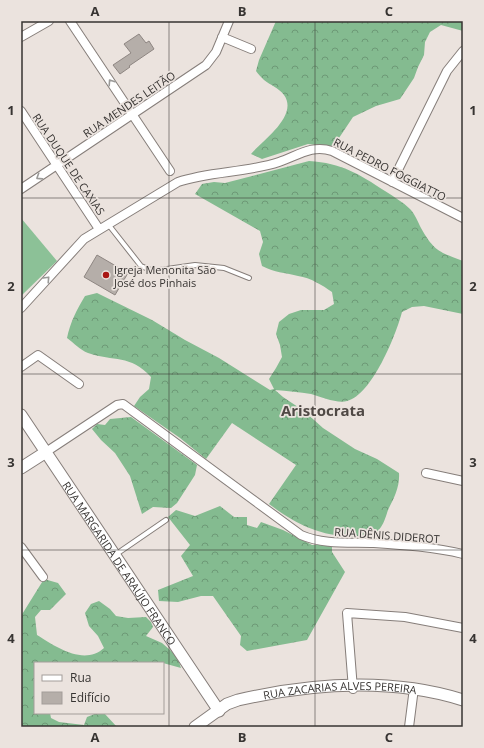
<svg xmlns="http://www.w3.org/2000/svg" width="484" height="748" font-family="'Open Sans',sans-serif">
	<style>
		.green { fill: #8cc197 }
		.forest { fill: url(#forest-crowns) }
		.building { fill: #b5aea9; stroke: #8e8682 }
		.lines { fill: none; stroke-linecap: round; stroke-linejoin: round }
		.lane-casing { stroke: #867e7a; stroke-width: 6 }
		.street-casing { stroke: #867e7a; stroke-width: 10 }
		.secondary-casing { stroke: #867e7a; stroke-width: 13 }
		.lane { stroke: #fff; stroke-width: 4 }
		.street { stroke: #fff; stroke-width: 8 }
		.secondary { stroke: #fff; stroke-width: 11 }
		.oneway { stroke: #9b9a98 }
		.grid { fill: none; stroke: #373432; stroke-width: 1; stroke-opacity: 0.55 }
		.poi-dot { fill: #a91613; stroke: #ebe3de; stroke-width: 1.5 }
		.labels { text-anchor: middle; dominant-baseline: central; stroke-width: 3.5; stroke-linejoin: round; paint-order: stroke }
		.street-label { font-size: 11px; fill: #373432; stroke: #ebe3de }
		.poi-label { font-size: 11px; fill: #373432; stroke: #ebe3de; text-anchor: start }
		.district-label { font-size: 15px; font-weight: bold; fill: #504945; stroke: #ebe3de }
		.neatline { fill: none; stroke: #373432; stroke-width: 1.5 }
		.grid-label { font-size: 13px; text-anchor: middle; font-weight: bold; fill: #373432 }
	</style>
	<defs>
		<pattern id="forest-crowns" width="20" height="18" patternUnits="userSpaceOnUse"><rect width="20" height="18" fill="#84bb90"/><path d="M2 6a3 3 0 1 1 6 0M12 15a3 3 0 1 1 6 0" fill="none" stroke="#6d9976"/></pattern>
	</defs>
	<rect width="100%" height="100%" fill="#ebe3de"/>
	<path class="green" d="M21,218L57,261L21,296Z"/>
	<path class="forest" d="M276,21H463V31L441,25L430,32L425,42L424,55L418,67L414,78L400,99L376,106L353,117L333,147L308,144L262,159L251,154C262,141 299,116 284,95C279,88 270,85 264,80C261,77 258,74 256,71L259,60Z
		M309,161C342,163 359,174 385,191C394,197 403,202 410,209C415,214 418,222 421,228C434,251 439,252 463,261V314L424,306L412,307L402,312C396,335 372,395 347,401C338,404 321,397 311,394C300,392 287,391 275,390L283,397L304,411L323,428L355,449L377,459L399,473C400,487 394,498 388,510C386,516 384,523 381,527C376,535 367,536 359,536C323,538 297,525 269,504L296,465L232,423L206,459L180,438L134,406L140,397L149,389L151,377C130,354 114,362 88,353C80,350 74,343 67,338C70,323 77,309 85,296L97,293L152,320L185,340L219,358L270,390L274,389L269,379L276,368L282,357L280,345L276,334L279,322L289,314L301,310H324L334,304L332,292C322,285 311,278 298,276C283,272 276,273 262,266L259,254L263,242L260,231L195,194L202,184L214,182L225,183Z
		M131,417L197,465L195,475L177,503L171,508L153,507L142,514L130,476L115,453L101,440L92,429L97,424L105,425L110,419Z
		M220,506L234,517H247V525L257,528L261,522L283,530L312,545H332V552L345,572L307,640L247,651L240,645L241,636L213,596H201L178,602L159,601L158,590L193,576L181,556L190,545L168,517L176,510L195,516Z
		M44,579L58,583L66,594L50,610H41L35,617L37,635C56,647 84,666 104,648L98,636L89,626L85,613L91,604L99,601L110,609L116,616L128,618L146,617L151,622L153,627L146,636L162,643L177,656L181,668L163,663H35V713H50L51,718L59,722L84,725L87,717L97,713H104L117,727H21V616Z"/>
	<path class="building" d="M139,34L146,43L149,41L154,49L129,66L130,67L120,74L113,65L131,53L124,44Z
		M97,255L128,273L115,295L84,277Z"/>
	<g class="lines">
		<g class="lane-casing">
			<path id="lane" d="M108,224L141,266L153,271L195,265L224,268L249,278
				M115,555L166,520"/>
		</g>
		<g class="street-casing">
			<path id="street" d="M70,21L170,171
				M21,37L49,21
				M222,37L251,49
				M21,111L99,229
				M392,182L447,71L463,51
				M21,189L206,65L216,52L229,21
				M21,308L84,239L178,182C210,171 246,173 279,162C297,156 312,144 332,151L463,218
				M21,367L38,355L79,384
				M46,452L117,405L123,404L301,535C324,545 350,542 374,543C404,545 434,547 463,554
				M426,473L463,481
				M21,547L43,577
				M353,689L347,613L405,617L463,628
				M409,727L414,688"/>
		</g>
		<g class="secondary-casing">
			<g id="secondary">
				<path id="s1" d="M21,415L219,711"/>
				<path d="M21,468L46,452"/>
				<path id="s2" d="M195,727L227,704L238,700C312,683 390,677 463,700"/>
			</g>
		</g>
		<use href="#lane" class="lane"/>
		<use href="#street" class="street"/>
		<use href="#secondary" class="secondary"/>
	</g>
	<defs><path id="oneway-chevron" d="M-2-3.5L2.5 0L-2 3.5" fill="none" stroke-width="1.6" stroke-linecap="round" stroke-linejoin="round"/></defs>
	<g class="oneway">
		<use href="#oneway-chevron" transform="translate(111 82) rotate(-124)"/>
		<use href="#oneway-chevron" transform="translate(39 177) rotate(147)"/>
		<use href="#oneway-chevron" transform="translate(47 279) rotate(-47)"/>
	</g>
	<path class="grid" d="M169,21V727M315,21V727M21,198H463M21,374H463M21,550H463"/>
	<circle class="poi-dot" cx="106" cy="275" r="4"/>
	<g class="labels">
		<g class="street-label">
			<text transform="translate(129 104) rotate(-34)">RUA MENDES LEITÃO</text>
			<text transform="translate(69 164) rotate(56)">RUA DUQUE DE CAXIAS</text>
			<text transform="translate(390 169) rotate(27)">RUA PEDRO FOGGIATTO</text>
			<text transform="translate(387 535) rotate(4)">RUA DÊNIS DIDEROT</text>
			<text stroke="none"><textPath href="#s1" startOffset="178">RUA MARGARIDA DE ARAÚJO FRANCO</textPath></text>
			<text stroke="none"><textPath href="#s2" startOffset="154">RUA ZACARIAS ALVES PEREIRA</textPath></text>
		</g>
		<g class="poi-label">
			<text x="114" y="269">Igreja Menonita São<tspan x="114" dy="13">José dos Pinhais</tspan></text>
		</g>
		<g class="district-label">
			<text x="323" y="410">Aristocrata</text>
		</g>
	</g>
	<rect width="484" height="748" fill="none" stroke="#ebe3de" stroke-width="44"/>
	<rect x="34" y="662" width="130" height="52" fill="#ebe3de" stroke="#a39d99"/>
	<rect x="42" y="675" width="20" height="6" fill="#ffffff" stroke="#a39d99"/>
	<text x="70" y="682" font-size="12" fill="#373432">Rua</text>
	<rect x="42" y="692" width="20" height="12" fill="#b5aea9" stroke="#a39d99"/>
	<text x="70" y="702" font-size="12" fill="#373432">Edifício</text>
	<rect x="22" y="22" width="440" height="704" class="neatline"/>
	<g class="grid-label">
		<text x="95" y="16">A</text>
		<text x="242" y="16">B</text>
		<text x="389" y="16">C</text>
		<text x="11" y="115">1</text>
		<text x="473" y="115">1</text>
		<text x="11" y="291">2</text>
		<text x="473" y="291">2</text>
		<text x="11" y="467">3</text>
		<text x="473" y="467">3</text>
		<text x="11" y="643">4</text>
		<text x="473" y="643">4</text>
		<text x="95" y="742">A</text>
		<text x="242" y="742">B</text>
		<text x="389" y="742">C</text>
	</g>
</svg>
